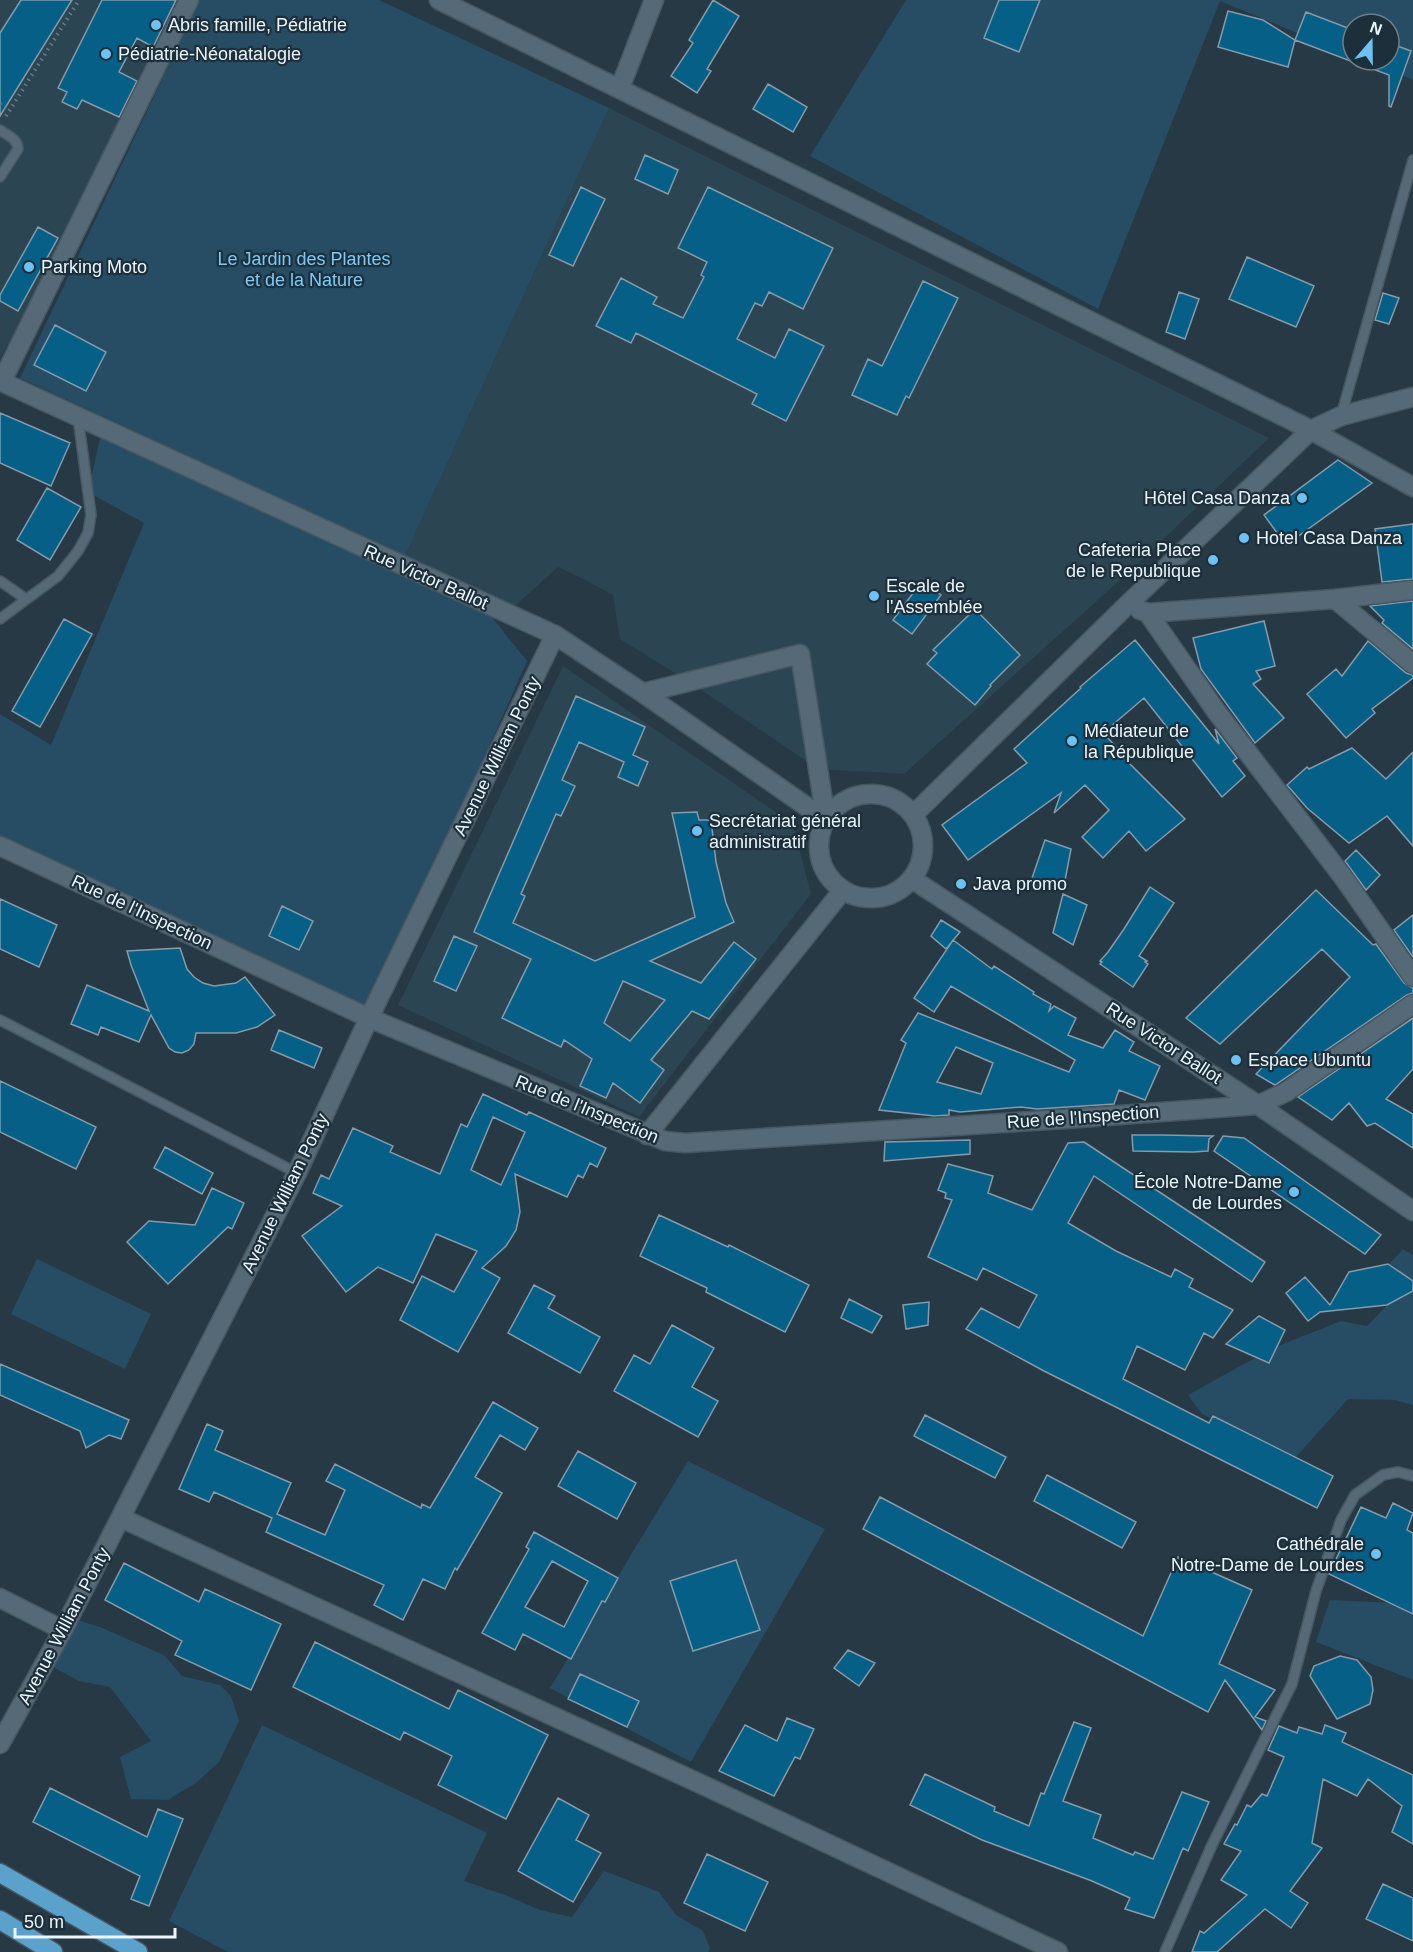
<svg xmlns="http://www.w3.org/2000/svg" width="1413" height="1952" font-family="Helvetica,sans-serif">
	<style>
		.built { fill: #2b4553 }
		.green { fill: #264d63 }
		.building { fill: #065f87; stroke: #859ba9; stroke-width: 1.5; fill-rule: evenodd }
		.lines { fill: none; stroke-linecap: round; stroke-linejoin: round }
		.service-casing { stroke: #475862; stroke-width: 12 }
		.minor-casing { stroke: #475862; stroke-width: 21 }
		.tertiary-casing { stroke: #475862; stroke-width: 21 }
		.secondary-casing { stroke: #475862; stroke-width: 21 }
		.trunk-casing { stroke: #475862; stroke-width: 21 }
		.path { stroke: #6a7b85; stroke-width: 4; stroke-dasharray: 1.5 4.5; stroke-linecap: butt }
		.service { stroke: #556976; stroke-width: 9 }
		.minor { stroke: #556976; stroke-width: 18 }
		.tertiary { stroke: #556976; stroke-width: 18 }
		.secondary { stroke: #556976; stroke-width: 18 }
		.trunk { stroke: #5aa2cc; stroke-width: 18 }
		.poi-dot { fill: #6ec2f3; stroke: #1c2f3a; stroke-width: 2 }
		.labels { text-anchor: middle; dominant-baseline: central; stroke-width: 4.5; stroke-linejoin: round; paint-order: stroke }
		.poi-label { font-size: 18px; fill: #ebf6fe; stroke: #1c2f3a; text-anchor: start }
		.park-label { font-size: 18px; fill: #7ccaf9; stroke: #1c2f3a }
		.street-label { font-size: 18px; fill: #ebf6fe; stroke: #1c2f3a }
	</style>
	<rect width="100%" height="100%" fill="#263945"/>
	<path class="built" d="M0,0H180L25,316L0,358Z
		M609,108L1269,438L1128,573L904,774L818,769L688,681L620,639L613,595L585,580L558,567L515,606L405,556Z
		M563,666L793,824L811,894L639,1117L398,1005Z"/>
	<path class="green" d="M200,0H379L609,108L405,556L20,378Z
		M906,0H1413V80L1364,60H1389V24H1353V56L1220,1L1098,309L810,156Z
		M102,429L479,601L527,661L369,1018L0,845V714L51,745L144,523L88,492Z
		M1403,1249L1413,1255V1405L1395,1400L1348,1399L1296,1457L1202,1414L1188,1395L1273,1348L1341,1321L1367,1326L1402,1290L1381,1273Z
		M37,1259L151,1314L125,1369L11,1314Z
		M688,1461L825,1529L691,1762L550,1688Z
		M1330,1600L1413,1604V1680L1316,1642Z
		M70,1618L100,1627L164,1655L182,1676L220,1685L231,1696L239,1721L219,1762L196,1783L168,1800L131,1799L120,1757L151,1741L110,1687L79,1681L51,1666Z
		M262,1725L487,1833L464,1881L505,1895L540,1910L572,1917L604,1871L659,1892L676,1915L703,1931L710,1948L708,1952H228L169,1921Z"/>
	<path class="building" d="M21,0H72L0,116V33Z
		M102,0H176L153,47L137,38L119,72L137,81L119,117L82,100L77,109L62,102L67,92L58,88Z
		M713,0L739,16L707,69L711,71L697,93L671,76L693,43L689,40Z
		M999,0H1040L1019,52L984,38Z
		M1228,11L1263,20L1295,40L1288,67L1218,47Z
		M1306,12L1353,30V62L1295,40Z
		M1389,43L1411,51L1391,107L1389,106V75L1354,62V60H1389Z
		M768,84L807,107L793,132L753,109Z
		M645,155L678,170L668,194L635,179Z
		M581,187L605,199L573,266L549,255Z
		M708,187L833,248L803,309L769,292L762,306L755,303L737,339L775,358L789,329L824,346L786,421L752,404L757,394L636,333L631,343L596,326L621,278L657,297L653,304L683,318L704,277L701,275L707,262L678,248Z
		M38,227L58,238L18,311L0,301V295Z
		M1247,257L1314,286L1296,327L1229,299Z
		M923,281L958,298L909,398L906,396L897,415L852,395L868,359L882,366Z
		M1179,292L1199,299L1185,339L1166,332Z
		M1383,293L1399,298L1389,324L1375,320Z
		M55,325L106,352L86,391L34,365Z
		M0,413L70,443L51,486L0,463Z
		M1338,460L1372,483L1286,545L1264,515Z
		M47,488L81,507L50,560L17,540Z
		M1413,524V579L1382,582L1375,529Z
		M922,581L941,595L912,634L893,620Z
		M1413,601V649L1382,623L1384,620L1370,606Z
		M975,609L1020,655L990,685L991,686L975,705L927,664L937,653L933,650Z
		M64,619L92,634L40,727L12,711Z
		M1264,621L1275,666L1256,671L1261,679L1253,684L1284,718L1255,743L1201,669L1193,638Z
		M1135,640L1219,744L1215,729L1237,758L1233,761L1245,776L1222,797L1144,698L1103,733L1121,752L1120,754L1185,819L1146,851L1129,831L1103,858L1082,837L1109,810L1085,785L1054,813L1061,793L968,860L942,825L1027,763L1014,749L1081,688L1080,687Z
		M1368,641L1406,673L1413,675V678L1372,709L1375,713L1346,738L1307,694L1336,669L1342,676Z
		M576,696L645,727L633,755L648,762L638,786L618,777L624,762L579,742L562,780L575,786L561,816L556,814L521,894L525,896L513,923L595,961L695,917L672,813L697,812L699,820H711L716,862L726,903L734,922L650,961L701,983L734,942L756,959L709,1019L692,1011L651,1060L664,1070L640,1103L613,1083L606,1098L580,1086L592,1059L564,1040L561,1047L502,1018L531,959L474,932ZM623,981L665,1000L630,1041L604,1023Z
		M1352,748L1386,779L1413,752V846L1387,816L1349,843L1307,808L1287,785L1307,767L1309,769Z
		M1045,840L1071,849L1063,891L1029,887Z
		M1356,850L1380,875L1366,890L1345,861Z
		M1150,887L1174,903L1139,956L1147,961L1145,962L1148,964L1133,987L1100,964L1102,962L1100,961L1108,952L1124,929Z
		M1316,890L1373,945L1376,944L1404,983L1413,988V993L1407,995L1275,1085L1256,1074L1350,977L1322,949L1220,1044L1186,1018Z
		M1063,894L1087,905L1073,945L1053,933Z
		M0,899L57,925L39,967L0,949Z
		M282,906L313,921L299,950L269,936Z
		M1413,915V957L1394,930Z
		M941,920L960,932L946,949L931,936Z
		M454,936L477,946L456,991L434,981Z
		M953,940L992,969L994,966L1034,992L1033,994L1051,1004L1049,1011L1054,1006L1076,1018L1068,1035L1103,1048L1115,1030L1134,1042L1129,1051L1160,1066L1145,1100L1119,1090L1114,1104L1037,1109L1021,1107L960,1112L949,1110V1115L935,1116L879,1110L906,1043L901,1040L918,1013L1069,1072L1075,1060L951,986L934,1012L914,998ZM956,1047L993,1063L981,1094L937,1082Z
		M180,948L187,969L194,977L203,983L214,986L236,983L245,977L275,1015L257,1027L236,1033H196L194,1044L189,1050L182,1053L175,1052L169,1048L151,1015L139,1042L101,1027L98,1035L71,1024L87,985L149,1011L131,965L127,951Z
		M1413,1018V1069L1386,1099L1413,1114V1148L1375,1123L1367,1126L1349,1103L1332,1120L1298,1097Z
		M279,1030L322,1048L314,1068L271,1050Z
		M0,1081L96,1127L76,1169L0,1132Z
		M483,1094L527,1115L529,1112L606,1148L597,1167L590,1163L583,1178L578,1175L567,1197L515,1174L520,1212L516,1230L506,1246L482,1268L500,1278L458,1352L400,1320L422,1276L454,1292L477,1251L436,1234L413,1283L378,1267L346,1292L302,1236L342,1206L313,1193L321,1175L329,1179L353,1128L393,1146L390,1152L440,1174L461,1124L467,1127ZM493,1117L525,1132L501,1185L471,1170Z
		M1132,1135H1160L1213,1136L1209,1139L1208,1151L1193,1152L1133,1151Z
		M1223,1136L1244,1138L1381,1235L1365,1254L1214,1151Z
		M970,1140V1154L884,1161L885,1142Z
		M1084,1142L1265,1262L1252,1282L1094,1176L1068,1223L1116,1251L1171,1277L1175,1269L1193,1279L1189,1287L1233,1310L1213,1338L1204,1333L1185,1370L1137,1346L1123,1379L1209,1423L1213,1416L1333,1476L1317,1508L1044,1371L966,1329L981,1308L1019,1328L1037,1295L983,1268L977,1280L928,1257L952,1200L945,1198L946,1193L938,1190L948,1164L993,1176L988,1193L1032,1210L1068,1143Z
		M165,1147L213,1173L202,1194L154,1168Z
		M212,1188L244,1203L232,1229L228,1227L168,1284L127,1242L149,1221L195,1225Z
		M659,1215L728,1247L729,1245L809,1285L785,1332L706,1292L707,1288L640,1256Z
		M1388,1264L1413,1281V1291L1387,1305L1320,1312L1308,1321L1286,1293L1305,1277L1330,1305L1349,1272Z
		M534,1285L555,1296L548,1308L600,1337L580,1373L508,1333Z
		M849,1299L882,1316L872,1333L841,1318Z
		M929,1302L928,1325L906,1329L903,1305Z
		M1259,1316L1285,1330L1269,1363L1226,1344Z
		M672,1325L714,1348L692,1387L718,1401L698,1437L614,1391L634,1355L650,1364Z
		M0,1364L129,1420L121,1439L109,1435L86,1448L80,1431L0,1395Z
		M493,1402L538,1428L525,1450L500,1435L475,1477L502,1493L457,1570L455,1568L445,1589L423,1579L403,1620L374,1605L384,1585L266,1532L272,1518L214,1492L209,1502L179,1489L207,1424L223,1431L215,1450L291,1483L277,1514L325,1535L345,1490L326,1481L335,1464L421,1508L422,1504L430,1508Z
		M925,1415L1006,1457L995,1478L914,1436Z
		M578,1451L636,1483L617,1519L558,1486Z
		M1047,1475L1136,1522L1122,1548L1034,1501Z
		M880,1497L1143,1636L1178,1557L1252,1590L1219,1664L1275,1690L1255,1717L1266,1721L1262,1730L1225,1680L1208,1712L863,1529Z
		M1393,1503L1413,1513L1407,1530L1413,1533V1614L1329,1574L1361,1507L1386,1518Z
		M534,1532L618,1578L605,1602L602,1601L571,1659L523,1634L515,1650L482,1633L529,1549L526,1547ZM552,1561L588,1581L564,1627L525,1607Z
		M736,1560L760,1630L693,1651L670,1581Z
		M124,1563L199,1602L205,1589L281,1624L251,1690L175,1655L182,1641L105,1600Z
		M315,1642L449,1709L458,1690L548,1735L506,1819L438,1785L452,1756L404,1732L400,1740L293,1687Z
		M848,1650L875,1663L859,1686L834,1668Z
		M1340,1656L1357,1660L1371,1677L1373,1690L1370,1704L1337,1719L1310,1676L1314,1666Z
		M580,1674L639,1701L627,1727L568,1699Z
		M787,1718L814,1729L800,1759L795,1757L774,1796L719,1771L745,1725L777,1741Z
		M1074,1722L1091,1728L1063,1801L1101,1815L1093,1838L1133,1855L1135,1852L1153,1859L1182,1792L1209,1802L1188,1851L1183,1848L1154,1918L1125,1909L1130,1898L1092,1881L982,1840L910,1805L925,1774L995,1807L994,1811L1029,1826L1041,1793L1044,1794Z
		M1325,1725L1346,1733L1342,1742L1413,1775V1844L1392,1832L1402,1806L1368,1779L1357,1796L1323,1779L1312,1843L1322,1848L1290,1891L1308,1903L1291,1928L1265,1909L1217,1952H1192L1200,1931L1204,1933L1247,1895L1221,1880L1241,1851L1224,1844L1235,1824L1237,1825L1247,1805L1251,1807L1262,1794L1267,1796L1284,1757L1268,1750L1279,1726L1297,1733L1299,1727L1322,1734Z
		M50,1788L147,1837L158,1809L183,1819L149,1906L131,1899L140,1876L33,1822Z
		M558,1798L589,1815L576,1840L601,1853L573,1902L518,1871Z
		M707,1854L768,1882L745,1931L684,1903Z
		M1383,1884L1413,1898V1941L1366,1919Z"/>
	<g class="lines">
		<g class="service-casing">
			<path id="service" d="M0,130C7,135 18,139 18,149L0,177
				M1341,416L1413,160
				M0,581L26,599
				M0,619L58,576L78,551L88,533L91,515L78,417
				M0,1020L297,1173
				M1165,1952L1212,1845L1292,1684L1316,1591L1341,1520L1355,1495L1383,1475L1398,1472L1413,1476"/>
		</g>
		<g class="minor-casing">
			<path id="minor" d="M620,88L654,0
				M0,381L555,635L643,693L826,820
				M2,381L189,0
				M1311,430L1413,487
				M1335,599L1413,664
				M1140,610L1148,613L1335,599L1413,590
				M1148,613L1216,711L1343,877L1413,977
				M643,693L800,654L826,820
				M1258,1105L1286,1092L1413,1004
				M121,1518L703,1785L1058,1952
				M0,1598L63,1630
				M0,1744L63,1630L297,1173L369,1018L555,635"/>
		</g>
		<g class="tertiary-casing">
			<path id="tertiary" d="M0,846L369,1018L665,1141L685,1143L1065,1119L1258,1105
				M647,1135L843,890"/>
		</g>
		<g class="secondary-casing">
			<path id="secondary" d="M439,0L1311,430
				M819 846a52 52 0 1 1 104 0a52 52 0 1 1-104 0Z
				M913,815L1126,606L1311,430L1341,416L1413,397
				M912,879L1258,1105L1413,1211"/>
		</g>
		<g class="trunk-casing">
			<path id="trunk" d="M0,1873L138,1952
				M0,1920L53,1952"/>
		</g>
		<path class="path" d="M0,104L10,111
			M6,116L79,0"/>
		<use href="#service" class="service"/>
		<use href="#minor" class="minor"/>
		<use href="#tertiary" class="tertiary"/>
		<use href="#secondary" class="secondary"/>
		<use href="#trunk" class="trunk"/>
	</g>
	<g class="poi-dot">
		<circle cx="156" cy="25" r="6"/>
		<circle cx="106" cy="54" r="6"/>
		<circle cx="29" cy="267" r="6"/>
		<circle cx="1302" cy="498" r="6"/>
		<circle cx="1244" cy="538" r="6"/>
		<circle cx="1213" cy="560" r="6"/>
		<circle cx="874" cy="596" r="6"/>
		<circle cx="1072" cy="741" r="6"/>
		<circle cx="697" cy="831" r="6"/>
		<circle cx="961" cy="884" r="6"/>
		<circle cx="1236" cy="1060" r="6"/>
		<circle cx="1294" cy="1192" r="6"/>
		<circle cx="1376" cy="1554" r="6"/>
	</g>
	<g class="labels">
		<g class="poi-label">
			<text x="168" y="25">Abris famille, Pédiatrie</text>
			<text x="118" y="54">Pédiatrie-Néonatalogie</text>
			<text x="41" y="267">Parking Moto</text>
			<text x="1290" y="498" text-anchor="end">Hôtel Casa Danza</text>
			<text x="1256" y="538">Hotel Casa Danza</text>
			<text x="1201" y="550" text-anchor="end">Cafeteria Place<tspan x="1201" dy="21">de le Republique</tspan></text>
			<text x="886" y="586">Escale de<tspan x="886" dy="21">l'Assemblée</tspan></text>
			<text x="1084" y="731">Médiateur de<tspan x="1084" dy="21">la République</tspan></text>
			<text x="709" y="821">Secrétariat général<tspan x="709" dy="21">administratif</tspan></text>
			<text x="973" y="884">Java promo</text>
			<text x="1248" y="1060">Espace Ubuntu</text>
			<text x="1282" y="1182" text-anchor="end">École Notre-Dame<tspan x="1282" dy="21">de Lourdes</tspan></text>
			<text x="1364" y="1544" text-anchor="end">Cathédrale<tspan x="1364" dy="21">Notre-Dame de Lourdes</tspan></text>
		</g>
		<g class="park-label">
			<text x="304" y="259">Le Jardin des Plantes<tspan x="304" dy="21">et de la Nature</tspan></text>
		</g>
		<g class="street-label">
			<text transform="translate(426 577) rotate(24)">Rue Victor Ballot</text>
			<text transform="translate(497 756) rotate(-64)">Avenue William Ponty</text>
			<text transform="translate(142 912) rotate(25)">Rue de l'Inspection</text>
			<text transform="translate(1164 1043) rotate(33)">Rue Victor Ballot</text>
			<text transform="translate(587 1109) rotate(22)">Rue de l'Inspection</text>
			<text transform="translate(1083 1117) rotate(-4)">Rue de l'Inspection</text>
			<text transform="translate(285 1193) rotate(-64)">Avenue William Ponty</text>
			<text transform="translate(64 1626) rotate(-62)">Avenue William Ponty</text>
		</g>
	</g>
	<g transform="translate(1371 42) rotate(20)"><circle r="28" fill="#1c2f3a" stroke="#6f7f88" stroke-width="1.5"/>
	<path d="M0-4.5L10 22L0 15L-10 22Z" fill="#6ec2f3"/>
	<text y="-9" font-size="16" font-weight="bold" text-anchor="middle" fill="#ebf6fe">N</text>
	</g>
	<path d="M15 1928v9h160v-9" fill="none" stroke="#ebf6fe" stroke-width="3"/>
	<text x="24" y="1928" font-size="18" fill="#ebf6fe" stroke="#1c2f3a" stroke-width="4.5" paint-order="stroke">50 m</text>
</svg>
